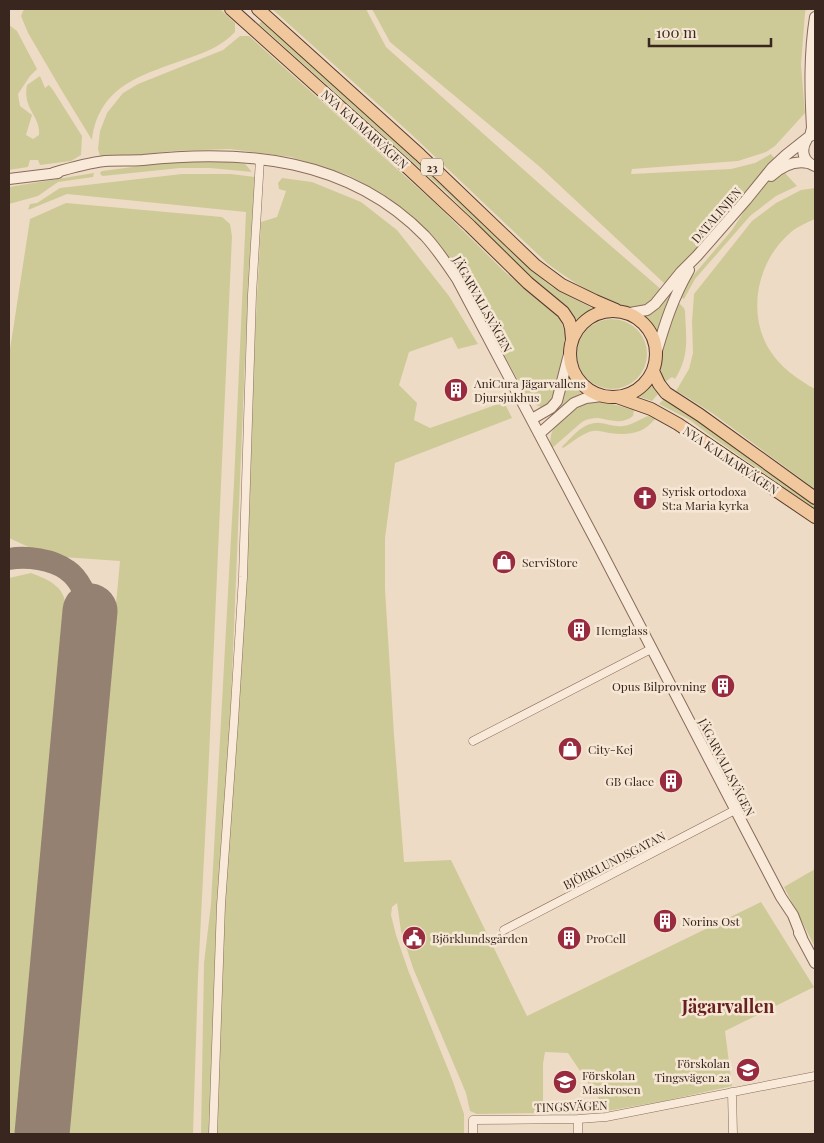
<svg xmlns="http://www.w3.org/2000/svg" width="824" height="1143" font-family="'Playfair Display',serif">
	<style>
		.green { fill: #cdca98 }
		.lines { fill: none; stroke-linecap: round; stroke-linejoin: round }
		.taxiway { stroke: #948172; stroke-width: 22 }
		.runway { stroke: #948172; stroke-width: 55 }
		.minor-casing { stroke: #896b5b; stroke-width: 9 }
		.tertiary-casing { stroke: #896b5b; stroke-width: 12 }
		.primary-casing { stroke: #573b2f; stroke-width: 14 }
		.minor { stroke: #f9e9d8; stroke-width: 8 }
		.tertiary { stroke: #f9e9d8; stroke-width: 10 }
		.primary { stroke: #f1c89d; stroke-width: 12 }
		.labels { text-anchor: middle; dominant-baseline: central; stroke-width: 5; stroke-linejoin: round; paint-order: stroke }
		.shield { fill: #f6e6d4; stroke: #726055; stroke-width: 1 }
		.shield-label { font-size: 11px; font-weight: bold; fill: #39271f }
		.street-label { font-size: 12px; fill: #39271f; stroke: #f6e6d4 }
		.poi-label { font-size: 12px; fill: #39271f; stroke: #f6e6d4; text-anchor: start }
		.district-label { font-size: 18px; font-weight: bold; fill: #66201e; stroke: #f6e6d4 }
	</style>
	<rect width="100%" height="100%" fill="#eedbc5"/>
	<path class="green" d="M25,9H220L235,23V32C223,45 208,51 192,57C146,74 99,83 92,140L62,91L28,33L21,16L23,11Z
		M272,9H366L386,47L551,194L663,291C658,296 653,304 646,306C622,316 566,278 547,263L410,133Z
		M372,9H806L805,13L801,65L805,113L775,146L766,152L738,161L632,169L631,174L731,169L755,163L771,154L775,159L759,176L666,285L540,167L390,42Z
		M262,21L449,191L532,271L552,287L594,309L585,314L577,321L569,308L526,272L446,192L259,24Z
		M9,25L17,31L37,69L30,76L18,94L20,106L32,115L26,135L33,139L39,135C41,116 22,109 27,85L40,76L45,88L49,85L53,90L82,136L81,155L71,161L40,165L38,160H30L28,167L9,170Z
		M240,36H249L436,204L505,272L559,317L565,332V338C562,355 560,385 552,400C545,413 534,405 527,397L463,279L432,235L388,197L369,186L348,175L291,157L230,149L173,151L106,159L100,156L98,149L100,131L107,113L123,93L138,84L223,50Z
		M191,161H224L245,164L252,172L210,168H180L103,176L101,175L100,173L102,171L148,165Z
		M783,171L797,186L776,196L750,216L695,279L684,299L679,296L685,285L732,230L754,196L771,179Z
		M94,173L93,177L58,182L38,196L9,204V187Z
		M182,174H231L255,177L245,359L230,725L217,904L209,1134H201L204,963L211,904L234,482L246,212L67,194L28,210L30,204L37,203L60,188Z
		M282,178L312,182L361,202L397,230L449,296L478,344L458,349L452,337L409,352L399,385L417,403L414,420L430,428L504,402L512,418L395,463L385,538V589L394,735L404,862L451,860L527,1016L761,902L814,987L725,1031L732,1086L664,1101L607,1111L568,1053L545,1052L543,1064V1113L477,1114L470,1111L466,1093L413,968L401,931L397,903L392,907L391,915L396,935L408,970L452,1079L464,1114V1134H217L224,909L246,575L255,335L261,222L277,217L286,191L279,189L278,183Z
		M815,188V219C806,223 796,227 789,234C757,262 747,313 769,349C780,367 797,379 815,389V489L712,413L685,396L676,391L689,369L693,353L692,322L694,294L752,221L776,203L801,190Z
		M66,203L222,217L230,224L232,236L208,779L198,977L193,1134H67L120,561L48,556L9,538V356L30,219Z
		M668,295L671,296L658,333L652,324L644,317L657,309Z
		M678,302L684,308L685,311C686,337 690,356 675,379L672,377L665,382C652,358 669,324 678,302Z
		M577 354a35 35 0 1 1 70 0a35 35 0 1 1-70 0Z
		M568,377H569L575,385L583,392L569,400L558,410V409L564,398Z
		M650,385L658,394L652,401L640,397L638,395L644,391Z
		M664,399L691,416L815,506V509L708,434L690,420L659,404Z
		M595,401L605,402L634,410L633,416C622,425 610,420 598,418C592,418 587,419 582,422L551,449C550,443 550,438 552,432C557,420 582,403 595,401Z
		M648,416L655,419C642,435 627,435 609,433C603,432 598,430 593,431C584,432 571,443 563,448L562,447C572,437 584,421 600,423C608,424 615,427 623,426C632,425 640,419 648,416Z
		M31,573C49,580 65,586 66,608L18,1134H9V578Z
		M815,869V947L784,887Z"/>
	<g class="lines">
		<path class="taxiway" d="M9,559C27,556 52,559 67,570C79,578 88,597 90,611"/>
		<path class="runway" d="M42,1134L90,611"/>
		<g class="minor-casing">
			<path id="minor" d="M473,741L651,649
				M504,930L735,810
				M732,1092L733,1134
				M213,1134L221,905L234,722L243,577L252,295L260,159
				M473,1134V1120L578,1119L606,1117L815,1076
				M578,1134V1119"/>
		</g>
		<g class="tertiary-casing">
			<path id="tertiary" d="M810,136L812,128C810,91 809,54 815,17
				M807,139C800,150 803,162 815,166
				M53,173C70,168 87,163 105,161C117,160 130,161 143,160C245,149 349,158 425,236C437,249 447,264 457,279L599,547L748,834L781,897L793,915L802,938
				M771,176C781,167 794,160 808,163
				M9,179L58,173
				M630,313L647,310L655,304L681,272L697,256L746,200L772,168L786,155L810,136L815,134
				M656,354C665,323 673,298 689,270
				M532,419L551,408L557,401L569,354
				M539,434L574,403L586,398L602,396
				M799,933L815,963"/>
		</g>
		<g class="primary-casing">
			<path id="primary" d="M231,9L408,168L470,226L528,283L563,312L569,321L571,328L572,339
				M258,9L420,155L535,265L562,285L595,301L616,310
				M570 354a43 43 0 1 1 86 0a43 43 0 1 1-86 0Z
				M653,371L659,384L666,393L700,415L815,498
				M617,397L651,409L678,424L815,517"/>
		</g>
		<use href="#minor" class="minor"/>
		<use href="#tertiary" class="tertiary"/>
		<use href="#primary" class="primary"/>
	</g>
	<defs>
		<g id="building-disc" transform="scale(1.25)"><circle r="9.5" fill="#992b3f" stroke="#f6e6d4"/><path d="M-4-6H4V6H1V3H-1V6H-4ZM-2.5-4.3h1.7v1.8h-1.7ZM.8-4.3h1.7v1.8H.8ZM-2.5-1h1.7V.8h-1.7ZM.8-1h1.7V.8H.8Z" fill="#fff"/></g>
		<g id="church-disc" transform="scale(1.25)"><circle r="9.5" fill="#992b3f" stroke="#f6e6d4"/><path d="M-1.2-6h2.4v3.5h3.3v2.4h-3.3V6h-2.4V-.1h-3.3v-2.4h3.3Z" fill="#fff"/></g>
		<g id="shop-disc" transform="scale(1.25)"><circle r="9.5" fill="#992b3f" stroke="#f6e6d4"/><path d="M-5-2.5h2.3a2.7 3.5 0 0 1 5.4 0H5L5.5 6h-11ZM-1.5-2.5h3a1.5 2.3 0 0 0-3 0Z" fill="#fff"/></g>
		<g id="civic-disc" transform="scale(1.25)"><circle r="9.5" fill="#992b3f" stroke="#f6e6d4"/><path d="M-.6-6.5H3V-4.5H.6V-3L4-1V1h2V6H-6V1h2V-1L-.6-3ZM-1.2 2.5V6h2.4V2.5Z" fill="#fff"/></g>
		<g id="school-disc" transform="scale(1.25)"><circle r="9.5" fill="#992b3f" stroke="#f6e6d4"/><path d="M0-5L7-2L0 1L-7-2ZM-4 1L0 2.5L4 1V4Q0 6-4 4Z" fill="#fff"/></g>
	</defs>
	<g fill-rule="evenodd">
		<use href="#building-disc" x="456" y="390"/>
		<use href="#church-disc" x="645" y="498"/>
		<use href="#shop-disc" x="504" y="562"/>
		<use href="#building-disc" x="579" y="630"/>
		<use href="#building-disc" x="723" y="686"/>
		<use href="#shop-disc" x="570" y="749"/>
		<use href="#building-disc" x="671" y="781"/>
		<use href="#building-disc" x="665" y="921"/>
		<use href="#civic-disc" x="414" y="938"/>
		<use href="#building-disc" x="569" y="938"/>
		<use href="#school-disc" x="748" y="1070"/>
		<use href="#school-disc" x="565" y="1082"/>
	</g>
	<g class="labels">
		<rect class="shield" x="421" y="158.5" width="22" height="17" rx="4"/>
		<g class="shield-label">
			<text x="432" y="167">23</text>
		</g>
		<g class="street-label">
			<text transform="translate(365 129) rotate(42)">NYA KALMARVÄGEN</text>
			<text transform="translate(716 215) rotate(-49)">DATALINJEN</text>
			<text transform="translate(483 304) rotate(61)">JÄGARVALLSVÄGEN</text>
			<text transform="translate(731 460) rotate(34)">NYA KALMARVÄGEN</text>
			<text transform="translate(727 767) rotate(63)">JÄGARVALLSVÄGEN</text>
			<text transform="translate(614 860) rotate(-27)">BJÖRKLUNDSGATAN</text>
			<text transform="translate(571 1106) rotate(-2)">TINGSVÄGEN</text>
		</g>
		<g class="poi-label">
			<text x="474" y="383">AniCura Jägarvallens<tspan x="474" dy="14">Djursjukhus</tspan></text>
			<text x="662" y="491">Syrisk ortodoxa<tspan x="662" dy="14">St:a Maria kyrka</tspan></text>
			<text x="522" y="562">ServiStore</text>
			<text x="596" y="630">Hemglass</text>
			<text x="706" y="686" text-anchor="end">Opus Bilprovning</text>
			<text x="588" y="749">City-Kej</text>
			<text x="654" y="781" text-anchor="end">GB Glace</text>
			<text x="682" y="921">Norins Ost</text>
			<text x="432" y="938">Björklundsgården</text>
			<text x="586" y="938">ProCell</text>
			<text x="730" y="1063" text-anchor="end">Förskolan<tspan x="730" dy="14">Tingsvägen 2a</tspan></text>
			<text x="582" y="1075">Förskolan<tspan x="582" dy="14">Maskrosen</tspan></text>
		</g>
		<g class="district-label">
			<text x="728" y="1006">Jägarvallen</text>
		</g>
	</g>
	<rect width="824" height="1143" fill="none" stroke="#39271f" stroke-width="20"/>
	<path d="M649 38v8h122v-8" fill="none" stroke="#39271f" stroke-width="2.5"/>
	<text x="656" y="38" font-size="15" fill="#39271f" stroke="#f6e6d4" stroke-width="4" paint-order="stroke">100 m</text>
</svg>
